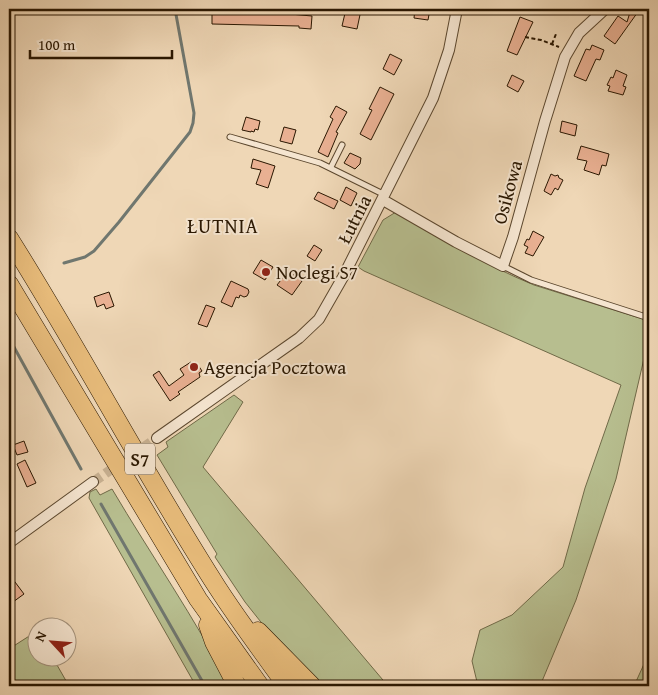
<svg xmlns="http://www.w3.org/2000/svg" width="658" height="695" font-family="'Gentium Book Plus',serif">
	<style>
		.green { fill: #b7be8f; stroke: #706a48 }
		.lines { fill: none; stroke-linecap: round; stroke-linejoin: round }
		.stream { stroke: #70776f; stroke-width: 3 }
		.building { fill: #e9b092; stroke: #2a1701 }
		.street-tunnel { stroke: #c8b192; stroke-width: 10; stroke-dasharray: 10 5; stroke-linecap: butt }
		.lane-casing { stroke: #5b472e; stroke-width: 7 }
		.street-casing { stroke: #5b472e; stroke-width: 12 }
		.highway-casing { stroke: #2a1701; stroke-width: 19 }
		.path { stroke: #2a1701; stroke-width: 2; stroke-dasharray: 4 2.5; stroke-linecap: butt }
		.lane { stroke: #f5e5d0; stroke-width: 5 }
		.street { stroke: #f5e5d0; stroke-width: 10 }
		.highway { stroke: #e8bc7b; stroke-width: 18 }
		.poi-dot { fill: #8f2418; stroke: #f5e5d0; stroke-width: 2 }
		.labels { text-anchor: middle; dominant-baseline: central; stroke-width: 4; stroke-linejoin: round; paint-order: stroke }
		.shield { fill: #f5e5d0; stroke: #67553f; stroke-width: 1 }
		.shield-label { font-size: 18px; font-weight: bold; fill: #2a1701 }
		.street-label { font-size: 19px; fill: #2a1701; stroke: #f5e5d0 }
		.poi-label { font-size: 19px; fill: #2a1701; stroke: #f5e5d0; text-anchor: start }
		.neighbourhood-label { font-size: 20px; letter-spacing: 1px; fill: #2a1701; stroke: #f5e5d0 }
	</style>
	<rect width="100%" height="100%" fill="#efd7b6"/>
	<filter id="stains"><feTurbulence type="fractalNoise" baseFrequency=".004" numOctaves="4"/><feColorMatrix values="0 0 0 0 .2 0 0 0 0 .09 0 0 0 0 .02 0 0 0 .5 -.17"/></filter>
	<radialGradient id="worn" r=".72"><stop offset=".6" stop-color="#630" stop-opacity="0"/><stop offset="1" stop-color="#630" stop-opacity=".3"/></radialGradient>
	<path class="green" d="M396,212C441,238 485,265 534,285L649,321V337L616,479L576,600L540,686H478L472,661L480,630L512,615L563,567L585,488L621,385L364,271L358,267L383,220Z
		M234,395L243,402L203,467L388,686H318L272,636L245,602L215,557L217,554L157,455L168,447L166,442Z
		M96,489L100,495L112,489C151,555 195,618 230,686H196L89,498L90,492Z
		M37,631L38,658H53L69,686H9V649Z
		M649,653V686H634Z"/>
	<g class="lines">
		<path class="stream" d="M64,263L85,257L94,251L119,222L190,132L193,123L194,113L175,9
			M9,338L81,469
			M101,504L205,686"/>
	</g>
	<path class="building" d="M212,9H291L290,14L312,16L311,29L299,28V26L212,24Z
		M346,9L361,10L357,29L342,26Z
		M415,9H430L428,20L414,18Z
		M631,9H640L615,44L604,36L618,16L627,22Z
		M520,17L533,22L517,55L507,51Z
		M592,45L604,50L600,60L596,59L586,81L574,76L586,49L590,50Z
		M390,54L402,60L394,75L383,69Z
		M616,70L627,75L623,86L626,87L623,95L608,91L610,86L607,85L611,77L613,78Z
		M512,75L524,81L518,92L507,86Z
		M380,87L394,94L371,140L360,134L372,110L369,109Z
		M336,106L347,112L336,132L338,133L328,157L318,152L333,119L330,117Z
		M246,117L260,121L258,130L255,129L254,132L251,131V132L242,130Z
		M562,121L577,125L575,136L560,132Z
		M284,127L296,130L292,144L280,141Z
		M581,146L609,154L606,166L602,165L599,175L584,170L587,161L577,159Z
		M350,153L361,158L360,164L355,169L344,163Z
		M253,159L275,166L268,188L256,184L261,170L251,168Z
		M551,174L555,176L558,175L559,178L563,180L558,190L555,188L551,195L544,191Z
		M346,187L357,193L351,206L340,200Z
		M318,192L338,201L334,209L314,199Z
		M533,231L544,237L533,256L525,253L528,247L524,245L527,239L529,240Z
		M314,245L322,250L315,261L307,256Z
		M261,260L273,267L265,280L253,273Z
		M288,271L302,281L292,295L277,285Z
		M231,281L248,289L249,292L247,296L244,297L240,295L239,298L236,297L232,307L221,302Z
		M109,292L114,306L106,309L104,304L97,307L94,297Z
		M206,305L215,308L207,327L198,324Z
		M191,362L192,365L196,362L202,371L199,373L200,377L178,392L180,394L170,401L153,375L159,371L169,386L184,375L180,369Z
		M24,441L28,452L17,455L13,445Z
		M25,460L36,483L27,487L17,464Z
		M9,574L24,594L13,602L9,595Z"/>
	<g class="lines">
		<path class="street-tunnel" d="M93,482L157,438"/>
		<g class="lane-casing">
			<path id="lane" d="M230,137L320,163L385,195
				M331,167L342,145
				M503,266L531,280L649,318"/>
		</g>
		<g class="street-casing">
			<path id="street" d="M383,200L456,242L503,266L513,237L545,121L565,57L579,33L605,9
				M157,438L299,338L319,319L343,277L433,98L449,50L457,9
				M9,543L93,482"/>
		</g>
		<g class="highway-casing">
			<path id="highway" d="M9,238C81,352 144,473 217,587C239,621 263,653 287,686
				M9,284L198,599L260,686
				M208,625L214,642L237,686
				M258,631L312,686"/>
		</g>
		<path class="path" d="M525,37L541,40L559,47
			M552,44L556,34"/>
		<use href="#lane" class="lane"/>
		<use href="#street" class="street"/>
		<use href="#highway" class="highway"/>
	</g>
	<g class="poi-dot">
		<circle cx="266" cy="272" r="5"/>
		<circle cx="194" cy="367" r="5"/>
	</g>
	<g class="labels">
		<rect class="shield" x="125" y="443.5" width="30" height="31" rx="4"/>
		<g class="shield-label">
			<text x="140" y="459">S7</text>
		</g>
		<g class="street-label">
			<text transform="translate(507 192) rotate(-75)">Osikowa</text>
			<text transform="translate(354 219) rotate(-63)">Łutnia</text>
		</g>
		<g class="poi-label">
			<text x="276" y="272">Noclegi S7</text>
			<text x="204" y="367">Agencja Pocztowa</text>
		</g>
		<g class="neighbourhood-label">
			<text x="223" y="225">ŁUTNIA</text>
		</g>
	</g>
	<rect width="658" height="695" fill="none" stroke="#efd7b6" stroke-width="30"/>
	<rect x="10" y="10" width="638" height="675" fill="none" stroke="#2a1701" stroke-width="2.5"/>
	<rect x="15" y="15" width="628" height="665" fill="none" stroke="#2a1701"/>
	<g transform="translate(52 642) rotate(296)"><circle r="24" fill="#f5e5d0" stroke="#a4937d"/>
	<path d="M0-4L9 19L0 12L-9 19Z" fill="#8f2418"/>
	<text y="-8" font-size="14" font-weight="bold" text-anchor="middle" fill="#2a1701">N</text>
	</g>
	<path d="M30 50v8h142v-8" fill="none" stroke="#2a1701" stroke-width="2.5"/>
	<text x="38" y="50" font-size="15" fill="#2a1701" stroke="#f5e5d0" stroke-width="4" paint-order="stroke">100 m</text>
	<rect width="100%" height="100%" filter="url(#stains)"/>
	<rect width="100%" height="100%" fill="url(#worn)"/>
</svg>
